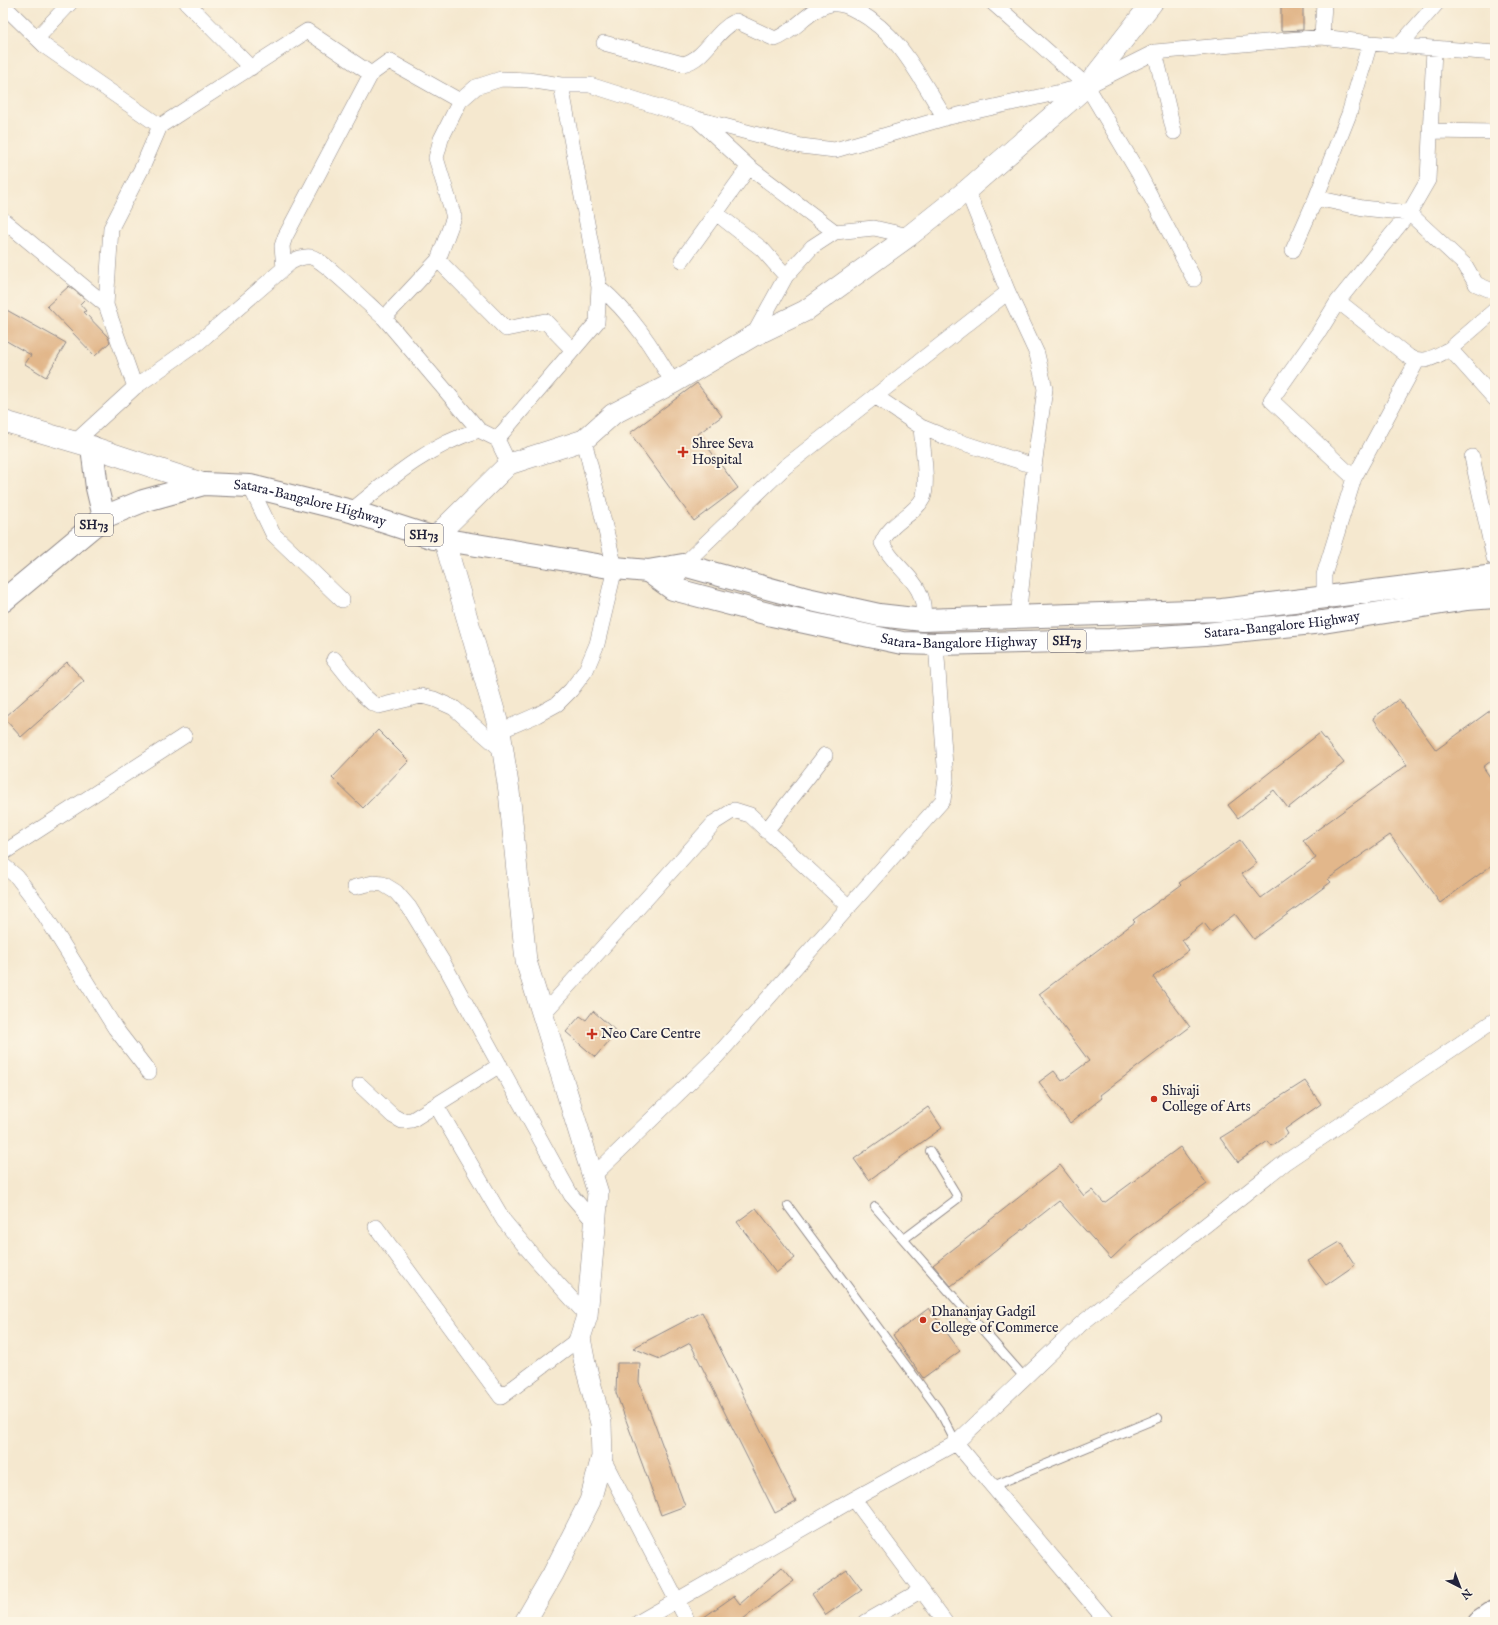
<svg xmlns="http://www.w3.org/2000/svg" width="1498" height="1625" font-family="'IM FELL English',serif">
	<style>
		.building { fill: #e2b78b }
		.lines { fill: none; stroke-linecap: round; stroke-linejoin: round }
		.lane-casing { stroke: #8c8585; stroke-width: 10 }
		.street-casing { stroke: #8c8585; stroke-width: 16 }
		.secondary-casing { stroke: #8c8585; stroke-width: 22 }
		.primary-casing { stroke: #8c8585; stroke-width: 24 }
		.lane { stroke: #fff; stroke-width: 8 }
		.street { stroke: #fff; stroke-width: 15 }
		.secondary { stroke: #fff; stroke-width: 21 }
		.primary { stroke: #fff; stroke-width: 22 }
		.poi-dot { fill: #c8321e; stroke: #fcf5e5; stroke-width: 1.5 }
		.labels { text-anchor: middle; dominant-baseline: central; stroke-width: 4; stroke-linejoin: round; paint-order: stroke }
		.shield { fill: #fcf5e5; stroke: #63616e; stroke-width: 1 }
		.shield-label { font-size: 13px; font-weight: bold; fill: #22223b }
		.poi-label { font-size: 14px; fill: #22223b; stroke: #fcf5e5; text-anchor: start }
		.street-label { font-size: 14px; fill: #22223b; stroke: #fcf5e5 }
	</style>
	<rect width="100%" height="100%" fill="#fcf5e5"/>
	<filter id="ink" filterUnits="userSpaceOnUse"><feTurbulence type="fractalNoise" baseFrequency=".025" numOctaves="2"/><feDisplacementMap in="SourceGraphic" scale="8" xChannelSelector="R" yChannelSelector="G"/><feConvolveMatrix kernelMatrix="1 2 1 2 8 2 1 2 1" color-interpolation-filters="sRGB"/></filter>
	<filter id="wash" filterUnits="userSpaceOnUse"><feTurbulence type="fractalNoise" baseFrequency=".012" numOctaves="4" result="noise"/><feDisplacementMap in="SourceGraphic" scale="16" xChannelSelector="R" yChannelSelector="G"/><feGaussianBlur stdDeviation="0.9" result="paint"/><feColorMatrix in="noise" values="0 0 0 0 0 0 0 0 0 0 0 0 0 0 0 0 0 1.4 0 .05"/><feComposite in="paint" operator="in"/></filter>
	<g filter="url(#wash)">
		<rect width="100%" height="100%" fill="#f5e8cf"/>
		<g id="blocks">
			<path class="building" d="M1281,3H1303V30L1281,31Z
				M69,286L85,299L80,304L86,311L84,312L108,337L110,342L95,356L47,306Z
				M3,308L66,343L46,377L25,364L31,355L3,339Z
				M697,383L722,416L698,434L738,488L694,521L630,433Z
				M67,662L84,681L21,737L4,718Z
				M1399,699L1436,750L1495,707V758L1483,767L1495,784V863L1440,903L1390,835L1328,879L1331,882L1254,939L1235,914L1211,932L1204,923L1182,940L1189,950L1153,977L1190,1027L1100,1095L1102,1098L1070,1123L1039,1082L1054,1071L1062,1081L1089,1061L1039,994L1135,922L1133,920L1181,885L1179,883L1240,840L1257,863L1242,874L1261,898L1316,858L1303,840L1407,765L1373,718Z
				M378,730L409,761L363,808L332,778Z
				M1320,733L1344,763L1288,808L1274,790L1238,818L1228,805Z
				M593,1011L617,1032L595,1057L566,1032L580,1016L586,1020Z
				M1305,1081L1321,1104L1285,1129L1288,1134L1272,1146L1268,1141L1238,1162L1220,1138L1251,1119L1272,1102Z
				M928,1107L942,1128L869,1180L854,1159Z
				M1180,1147L1207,1184L1134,1237L1111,1259L1059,1201L951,1286L933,1265L1060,1165L1084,1196L1092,1190L1104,1203Z
				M756,1208L795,1258L776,1273L737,1222Z
				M1340,1242L1355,1265L1326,1285L1308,1261Z
				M929,1308L960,1351L923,1378L893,1335Z
				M702,1312L796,1502L775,1513L690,1343L660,1359L633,1348Z
				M617,1363H640L639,1382L685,1506L661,1515L616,1393Z
				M782,1567L794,1581L739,1622H697L734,1596L740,1604Z
				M847,1570L862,1590L826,1615L812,1594Z"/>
		</g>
	</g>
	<g filter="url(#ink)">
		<use href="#blocks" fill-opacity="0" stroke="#8c8585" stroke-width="1"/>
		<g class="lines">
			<g class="lane-casing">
				<path id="lane" d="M788,1206L939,1410L956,1443
					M875,1207L1024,1377
					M904,1239L957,1199L956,1194L930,1151
					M993,1486L1158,1418"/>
			</g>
			<g class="street-casing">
				<path id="street" d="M187,3L251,68
					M993,3L1087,86L1139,174L1194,279
					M3,5L46,47L160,126L142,168L111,228L106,305L135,387L75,442
					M1322,37L1324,3
					M37,38L70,3
					M604,43L683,64C706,59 714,31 736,21L775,39C795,32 811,7 831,4C840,3 850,7 857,11C901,35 919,77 945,118
					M1400,45L1437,3
					M1434,49L1428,180L1409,213L1338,301L1409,357C1426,365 1435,356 1450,349
					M1155,52L1174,132
					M699,121L749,167L835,232
					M160,126L307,31L371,74L389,61L460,101L476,87L501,79L528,80L561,85H590L697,119L801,146L835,150L945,118L1087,86L1155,52L1322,37L1370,43L1495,53
					M1431,131L1495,132
					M967,190L1008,292L1037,354L1045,389L1034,466L1018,618
					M1316,198L1363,208L1409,213L1465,265L1476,284L1495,292
					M716,213L762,249L786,276
					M3,220L106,305
					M1293,250L1316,198L1349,114L1370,43
					M438,260L506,329L545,321L573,350
					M682,260L749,167
					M284,268L282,246L285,237L371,74
					M599,287C630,312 653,348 673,383
					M1338,301L1319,332L1271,400L1354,478
					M1495,310L1450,349L1495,399
					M384,318L479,430
					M753,336L786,276L812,247L835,232L874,228L909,236
					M135,387L199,342L291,262C297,259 303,256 311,257C323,259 372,308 384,318L438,260L454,217L436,158L441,139L460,101
					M875,396L921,427L948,438L1034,466
					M921,427C922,443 929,484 923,498C915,515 890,522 882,543C897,573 928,581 923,620
					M1472,457L1494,558
					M509,464L497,439L597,322L599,287L561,85
					M250,486L273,534L342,600
					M351,511C391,478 429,445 479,430L497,439
					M673,589L683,565L785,467L1008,292
					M1324,598V575L1354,478L1417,361
					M334,659L362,694L372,703L379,706L421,696L434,699L454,708L503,751
					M500,731L537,715L557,704L571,690L586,670L597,644L615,568L584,440
					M766,831L825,755
					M3,853L184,736
					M3,865L17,877L39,906L115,1028L149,1072
					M355,887L373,883L383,884L396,892L409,907L444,964L571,1195L594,1222
					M543,1014L715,822L734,810L750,815L849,907
					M360,1085L393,1116L402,1121L412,1120L500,1065
					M436,1105L504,1221L534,1257L587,1316
					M593,1176L717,1056L943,800L946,779L936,644
					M376,1227L501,1397L580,1338
					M956,1443L1107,1622
					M602,1457L688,1622
					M854,1499L945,1622
					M639,1622L854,1499L956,1443L1081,1324L1284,1163L1495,1020
					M866,1622L920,1591"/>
			</g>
			<g class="secondary-casing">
				<path id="secondary" d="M3,421L92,447L204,484
					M434,538L509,464L584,440L613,414L673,383L753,336L805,311L909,236L967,190L1087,86L1152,3
					M444,539L500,731L509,791L526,961L598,1193L587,1316L580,1338L585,1364L601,1423L602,1457L590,1501L553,1574L525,1622"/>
			</g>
			<g class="primary-casing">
				<g id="primary">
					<path d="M92,447L97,488L104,517"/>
					<path id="s1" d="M648,571L673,589L772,615L902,643L936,644L1110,640L1205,634L1323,622L1467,599L1495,597"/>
					<path id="s2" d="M3,601L104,517L143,501L204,484L250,486L351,511L434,538L615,568L648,571L683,565L807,599L879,615L923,620L1222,610L1495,576"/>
					<path d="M1479,1622L1495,1611"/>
				</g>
			</g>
			<use href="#lane" class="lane"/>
			<use href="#street" class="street"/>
			<use href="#secondary" class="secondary"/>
			<use href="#primary" class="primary"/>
		</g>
	</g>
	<g class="poi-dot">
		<path d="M681 446h4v4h4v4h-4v4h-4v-4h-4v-4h4z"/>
		<path d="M590 1028h4v4h4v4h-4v4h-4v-4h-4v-4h4z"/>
		<circle cx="1154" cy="1099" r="4"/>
		<circle cx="923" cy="1320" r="4"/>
	</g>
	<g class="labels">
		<g class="shield">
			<rect x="75" y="514" width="38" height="22" rx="3"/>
			<rect x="405" y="524" width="38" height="22" rx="3"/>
			<rect x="1048" y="630" width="38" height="22" rx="3"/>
		</g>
		<g class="shield-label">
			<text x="94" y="525">SH73</text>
			<text x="424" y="535">SH73</text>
			<text x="1067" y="641">SH73</text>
		</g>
		<g class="poi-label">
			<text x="692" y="444">Shree Seva<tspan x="692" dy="16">Hospital</tspan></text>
			<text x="601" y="1034">Neo Care Centre</text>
			<text x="1162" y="1091">Shivaji<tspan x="1162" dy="16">College of Arts</tspan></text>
			<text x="931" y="1312">Dhananjay Gadgil<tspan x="931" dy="16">College of Commerce</tspan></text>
		</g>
		<g class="street-label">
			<text stroke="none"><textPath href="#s2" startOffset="345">Satara-Bangalore Highway</textPath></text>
			<text stroke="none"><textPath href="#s1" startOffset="647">Satara-Bangalore Highway</textPath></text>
			<text stroke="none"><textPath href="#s1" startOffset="323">Satara-Bangalore Highway</textPath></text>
		</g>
	</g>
	<rect width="1498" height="1625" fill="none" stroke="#fcf5e5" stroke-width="16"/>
	<g transform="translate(1460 1587) rotate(138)" stroke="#fcf5e5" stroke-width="3" paint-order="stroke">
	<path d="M0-3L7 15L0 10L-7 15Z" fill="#22223b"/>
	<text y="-6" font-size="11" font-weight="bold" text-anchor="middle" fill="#22223b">N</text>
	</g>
</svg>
